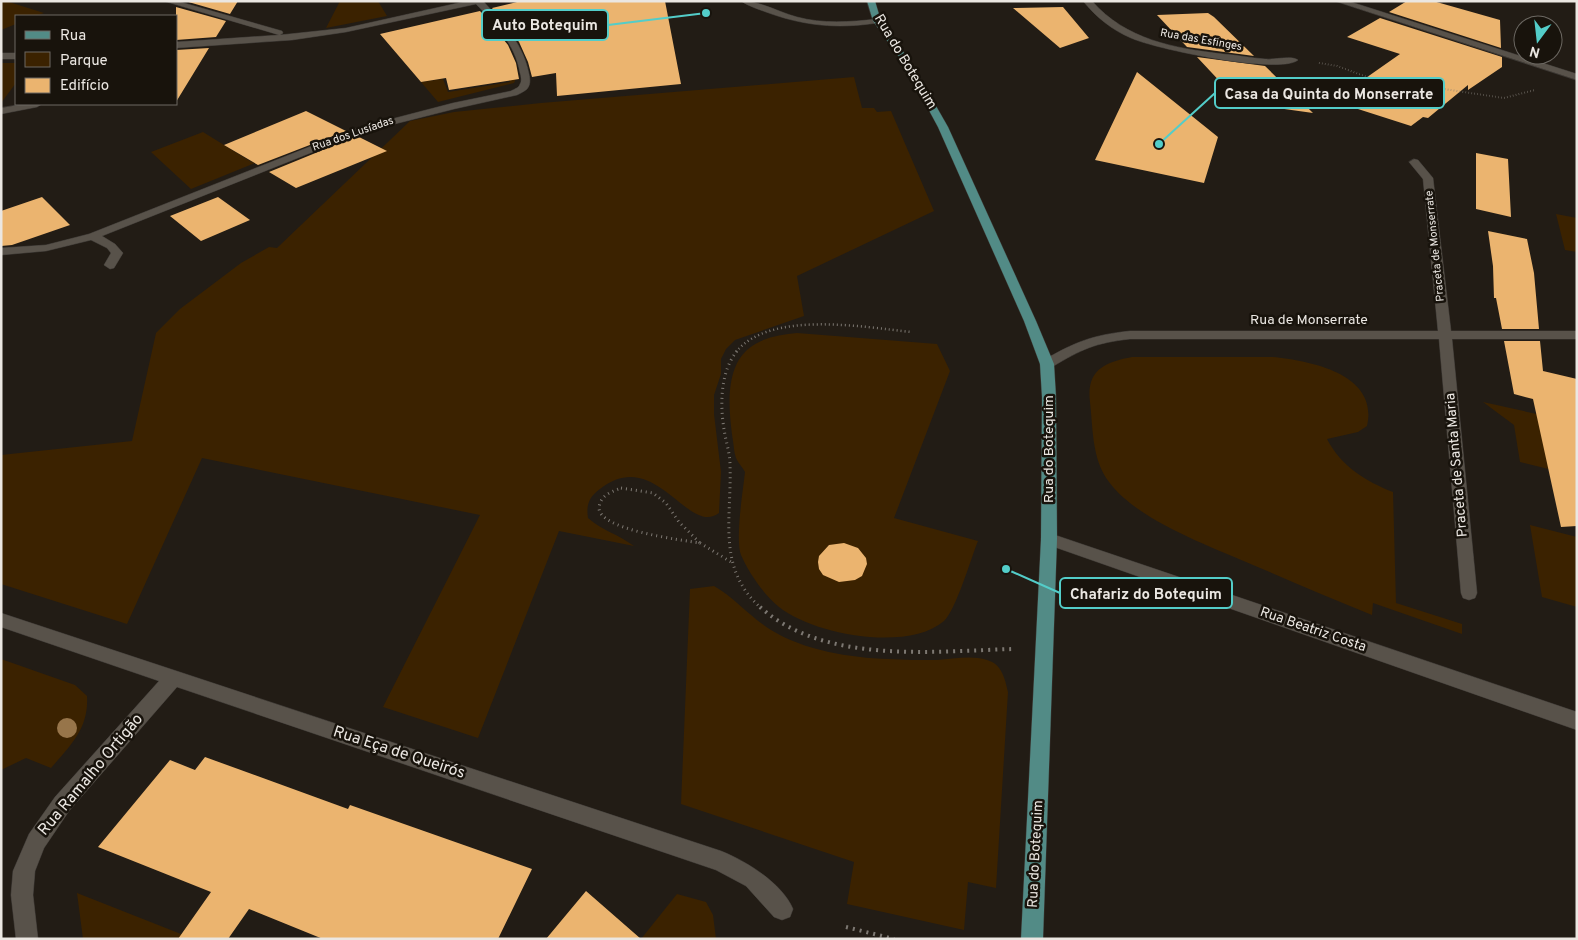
<svg xmlns="http://www.w3.org/2000/svg" width="1578" height="940" font-family="Overpass,sans-serif">
	<style>
		.green { fill: #3b2200 }
		.building { fill: #ebb46f }
		.lines { fill: none; stroke-linecap: round; stroke-linejoin: round }
		.street-casing { stroke: #3c3834; stroke-width: 1 }
		.primary-casing { stroke: #3c3834; stroke-width: 1 }
		.path-far3 { stroke: #7d7872; stroke-width: 2; stroke-dasharray: 0.5 2.5; stroke-linecap: butt }
		.path-far2 { stroke: #7d7872; stroke-width: 2.5; stroke-dasharray: 1 3; stroke-linecap: butt }
		.path-far1 { stroke: #7d7872; stroke-width: 3; stroke-dasharray: 1 4; stroke-linecap: butt }
		.path { stroke: #7d7872; stroke-width: 4; stroke-dasharray: 2 5; stroke-linecap: butt }
		.street { fill: #58524a; fill-rule: evenodd }
		.primary { fill: #528b86; fill-rule: evenodd }
		.tree { fill: #97754a }
		.labels { text-anchor: middle; dominant-baseline: central; stroke-width: 5; stroke-linejoin: round; paint-order: stroke }
		.far-street-label { font-size: 11px; fill: #ebe7e2; stroke: #18130c }
		.street-label { font-size: 14px; fill: #ebe7e2; stroke: #18130c }
		.near-street-label { font-size: 16px; fill: #ebe7e2; stroke: #18130c }
		.leader { fill: none; stroke: #53cdc9; stroke-width: 2 }
		.callout-dot { fill: #53cdc9; stroke: #18130c; stroke-width: 2 }
		.callout { fill: #18130c; stroke: #53cdc9; stroke-width: 2 }
		.callout-label { font-size: 15px; text-anchor: middle; font-weight: bold; fill: #ebe7e2 }
	</style>
	<rect width="100%" height="100%" fill="#221c15"/>
	<path class="green" d="M1,1H6L44,13L36,16H16V24L1,30Z
		M340,1H378L387,16L326,28Z
		M1,63H16V83L1,103Z
		M513,71L515,81L514,83L438,102L421,82L443,79L448,92L510,82L506,72Z
		M854,77L862,108H874L877,112L891,111L934,211L797,276L804,316L735,340L726,349L721,359V374L714,395V414L721,472L719,513C688,537 655,445 600,489C589,497 586,505 588,518C603,531 618,534 634,546L559,531L478,738L383,707L480,515L202,458L127,624L1,584V455L132,441L156,333L180,309L241,263L269,247L277,248L410,121L454,112L541,103Z
		M203,132L250,161L255,163L191,189L151,152Z
		M1556,214L1577,218V252L1565,250Z
		M797,333L937,344L950,371L894,518L978,541C971,558 956,610 944,621C908,652 814,635 779,607C764,595 749,573 741,555C735,539 743,491 745,472C743,468 739,464 737,460C734,454 734,447 733,441C729,413 724,371 747,350C762,337 779,335 797,333Z
		M1132,357H1273C1311,361 1379,374 1367,426L1358,432L1327,439C1341,466 1365,481 1393,492L1396,603L1462,624V634L1373,603L1372,615C1332,599 1293,582 1253,565C1210,546 1138,521 1109,482C1092,460 1093,429 1090,402C1086,370 1105,362 1132,357Z
		M1483,402L1577,423V476L1520,462L1514,425Z
		M1530,525L1577,537V607L1542,597Z
		M714,586C735,598 750,617 771,630C803,650 851,658 888,659C904,660 921,660 937,660C953,659 971,655 987,660C1002,664 1005,679 1008,692L996,888L968,882L964,930L847,904L854,862L681,804L690,589Z
		M1,659L75,685L87,696C89,728 71,745 51,768L26,758L1,770Z
		M77,893L181,934L191,939H83Z
		M677,894L706,902L713,915L716,939H641Z"/>
	<path class="building" d="M185,1H238L230,14Z
		M521,1H665L681,84L557,96L556,73L532,77L528,62L519,42L492,8Z
		M1407,1H1433L1500,20L1501,48L1389,12Z
		M176,7L226,21L216,37L176,40Z
		M1063,7L1089,38L1060,48L1013,8Z
		M480,11L508,45L516,63L519,79L449,90L446,78L421,82L380,34Z
		M1208,13L1214,17L1254,56L1187,47L1157,15Z
		M1380,18L1502,57V67L1468,90V85L1428,118L1423,117L1411,126L1333,101L1400,54L1347,37Z
		M209,48L176,102V50Z
		M1197,57L1265,66L1313,113L1240,103Z
		M1137,72L1218,137L1204,183L1095,160Z
		M306,111L346,131L258,165L224,145Z
		M357,136L387,151L296,188L269,172Z
		M1476,153L1508,159L1511,217L1476,209Z
		M42,197L70,225L12,245L1,246V211Z
		M218,197L250,220L201,241L170,216Z
		M1488,231L1527,239L1534,273L1539,329H1502L1496,298H1494L1493,266Z
		M1504,341H1540L1543,371L1577,379V526L1561,527L1533,399L1514,394Z
		M844,543L858,548L866,558L867,564L862,576L855,580L839,582L823,575L819,569L818,562L819,556L829,545Z
		M205,757L348,809L350,805L532,869L498,939H323L249,909L228,939H178L211,892L98,847L170,760L195,770Z
		M586,891L641,939H546Z"/>
	<g class="lines">
		<g class="street-casing">
			<path id="street" d="M164,1H177L282,31L283,33L280,35L346,28L467,1H483C503,23 523,43 529,74C530,79 531,84 527,89C525,91 521,93 517,95L454,109L363,132L102,236L115,244L123,253L114,268L110,269L104,265L111,253L107,248L91,240L46,251L1,255V248L46,245L89,234L357,128L453,103L511,91C514,89 519,88 520,84C522,81 521,76 520,73C515,44 496,25 476,4L346,32L292,40L176,48V42L279,35Z
				M741,1C761,1 778,12 797,17C823,24 850,22 877,19L881,21L877,23C837,29 804,26 766,12C758,9 748,6 741,1Z
				M1083,1H1092C1126,40 1174,48 1223,54C1237,55 1251,58 1265,59C1274,60 1292,55 1298,60C1280,75 1155,49 1131,38C1112,30 1096,17 1083,1Z
				M1335,1H1348L1577,74V80Z
				M1,53H16V59H1Z
				M24,104H42L37,107L1,114V108Z
				M1414,159L1418,160L1433,178L1451,331H1577V339H1452L1477,593L1475,598L1469,600L1463,598L1461,593L1439,339H1130C1095,343 1082,349 1052,367H1042L1040,364L1042,361C1075,342 1092,335 1130,331H1438L1423,179L1409,162Z
				M1049,533L1577,712V730L1043,543L1041,539L1043,535Z
				M1,613L721,851C746,861 782,883 793,909L790,917L782,920L774,917L746,886L716,870L177,687L69,811L44,848L35,871L33,895L38,939H16L11,895L13,871L29,834L55,797L159,681L1,627Z"/>
		</g>
		<g class="primary-casing">
			<path id="primary" d="M867,1H875L881,21L912,64L948,127L1036,321L1054,364L1056,397L1057,539L1043,939H1021L1041,539L1042,397L1040,364L1024,321L938,127L904,64L873,21Z"/>
		</g>
		<path class="path-far3" d="M1319,63L1337,66L1370,78L1504,98L1535,90"/>
		<path class="path-far2" d="M736,352C770,310 864,327 911,332"/>
		<path class="path-far1" d="M737,351C719,373 720,409 725,435C727,445 730,455 730,465C732,518 716,568 761,608
			M621,488L653,493L666,503L679,522L700,543C682,540 597,530 599,507C601,495 611,492 621,488Z
			M700,543L731,562"/>
		<path class="path" d="M760,607C825,665 933,651 1014,649
			M846,927L894,939"/>
		<use href="#street" class="street"/>
		<use href="#primary" class="primary"/>
	</g>
	<circle class="tree" cx="67" cy="728" r="10"/>
	<g class="labels">
		<g class="far-street-label">
			<text transform="translate(1201 40) rotate(10)">Rua das Esfinges</text>
			<text transform="translate(353 134) rotate(-19)">Rua dos Lusíadas</text>
			<text transform="translate(1435 246) rotate(-96)">Praceta de Monserrate</text>
		</g>
		<g class="street-label">
			<text transform="translate(905 62) rotate(59)">Rua do Botequim</text>
			<text x="1309" y="320">Rua de Monserrate</text>
			<text transform="translate(1049 449) rotate(-90)">Rua do Botequim</text>
			<text transform="translate(1457 465) rotate(-95)">Praceta de Santa Maria</text>
			<text transform="translate(1313 630) rotate(19)">Rua Beatriz Costa</text>
			<text transform="translate(1036 854) rotate(-87)">Rua do Botequim</text>
		</g>
		<g class="near-street-label">
			<text transform="translate(399 753) rotate(18)">Rua Eça de Queirós</text>
			<text transform="translate(91 775) rotate(-50)">Rua Ramalho Ortigão</text>
		</g>
	</g>
	<path class="leader" d="M706 13L608 25M1159 144L1215 93M1006 569L1060 593"/>
	<g class="callout-dot">
		<circle cx="706" cy="13" r="5"/>
		<circle cx="1159" cy="144" r="5"/>
		<circle cx="1006" cy="569" r="5"/>
	</g>
	<g class="callout">
		<rect x="482" y="10" width="126" height="30" rx="5"/>
		<rect x="1215" y="78" width="229" height="30" rx="5"/>
		<rect x="1060" y="578" width="172" height="30" rx="5"/>
	</g>
	<g class="callout-label">
		<text x="545" y="30">Auto Botequim</text>
		<text x="1329" y="99">Casa da Quinta do Monserrate</text>
		<text x="1146" y="599">Chafariz do Botequim</text>
	</g>
	<rect width="1578" height="940" fill="none" stroke="#ebe7e2" stroke-width="5"/>
	<rect x="15" y="15" width="162" height="90" fill="#18130c" stroke="#6c6862"/>
	<rect x="25" y="31" width="25" height="8" fill="#528b86" stroke="#6c6862"/>
	<text x="60" y="40" font-size="15" fill="#ebe7e2">Rua</text>
	<rect x="25" y="52" width="25" height="15" fill="#3b2200" stroke="#6c6862"/>
	<text x="60" y="65" font-size="15" fill="#ebe7e2">Parque</text>
	<rect x="25" y="78" width="25" height="15" fill="#ebb46f" stroke="#6c6862"/>
	<text x="60" y="90" font-size="15" fill="#ebe7e2">Edifício</text>
	<g transform="translate(1538 40) rotate(195)"><circle r="24" fill="#18130c" stroke="#6c6862"/>
	<path d="M0-4L9 19L0 12L-9 19Z" fill="#53cdc9"/>
	<text y="-8" font-size="14" font-weight="bold" text-anchor="middle" fill="#ebe7e2">N</text>
	</g>
</svg>
